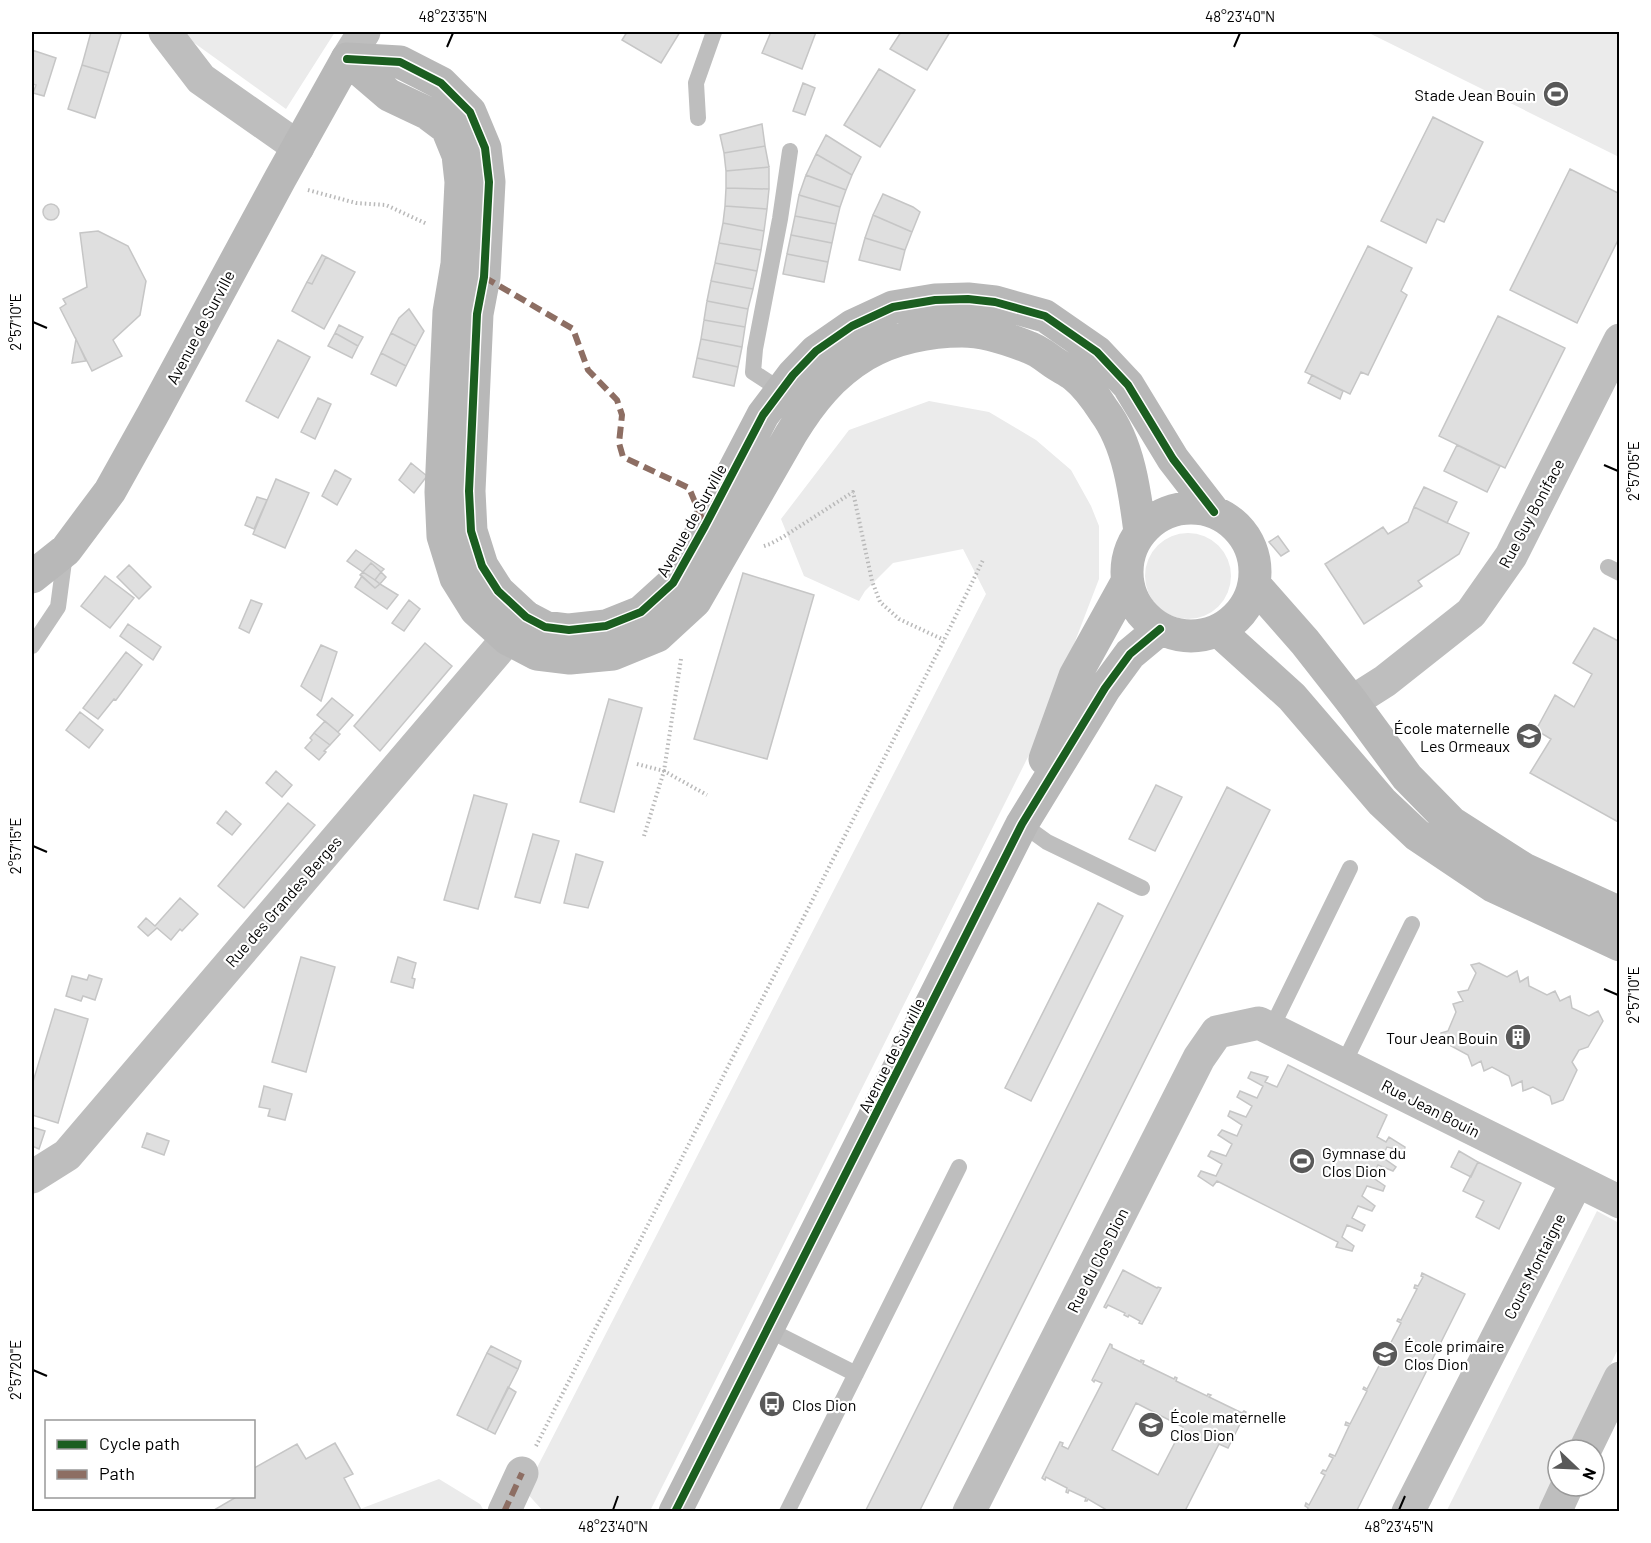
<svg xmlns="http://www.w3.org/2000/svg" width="1651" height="1543" font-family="Barlow,sans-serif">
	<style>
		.green { fill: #ebebeb }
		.building { fill: #dfdfdf; stroke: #c6c6c6; stroke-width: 1.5; fill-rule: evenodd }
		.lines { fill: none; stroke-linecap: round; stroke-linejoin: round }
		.path { stroke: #b9b9b9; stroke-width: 4; stroke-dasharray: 1.5 3; stroke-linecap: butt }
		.lane { stroke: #bebebe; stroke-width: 16 }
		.street { stroke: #bebebe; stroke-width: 33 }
		.secondary { stroke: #b8b8b8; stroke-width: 33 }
		.quiet { stroke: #8d6e63; stroke-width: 6; stroke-dasharray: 12 6; stroke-linecap: butt }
		.cycleway-casing { stroke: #fff; stroke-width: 11 }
		.cycleway { stroke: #1b5e20; stroke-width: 8 }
		.ticks { fill: none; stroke: #000; stroke-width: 2 }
		.labels { text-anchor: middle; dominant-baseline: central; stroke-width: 4.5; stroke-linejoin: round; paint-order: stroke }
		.poi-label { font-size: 16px; fill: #000; stroke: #fff; text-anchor: start }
		.street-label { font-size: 16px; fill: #000; stroke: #fff }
		.neatline { fill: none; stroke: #000; stroke-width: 2 }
		.ticks-label { font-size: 15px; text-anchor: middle; fill: #000 }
	</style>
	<rect width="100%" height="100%" fill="#fff"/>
	<path class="green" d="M184,32H335L286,109L186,37Z
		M1367,32H1619V157Z
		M929,401L989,412L1036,440L1071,470L1091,506L1099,526V579L1039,735L650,1511H543L525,1491L986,594L963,549L893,563L865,591L859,601L804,576L781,519L849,430Z
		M1145 576a43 43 0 1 1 86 0a43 43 0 1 1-86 0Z
		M1597,1211L1619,1223V1347L1569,1450H1558V1474L1540,1511L1446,1512Z
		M439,1479L480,1504L484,1511L361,1512L360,1509Z"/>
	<path class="building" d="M91,32H112L121,34L109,73L82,65Z
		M627,32H680L661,63L622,40Z
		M771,32H816L802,69L762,53Z
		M901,32H950L927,70L890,49Z
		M32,50L56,58L44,96L33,93L36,85L32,84Z
		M82,65L109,73L95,118L68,109Z
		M879,69L915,90L880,147L844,125Z
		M803,83L815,88L805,115L793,111Z
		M1433,117L1483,142L1444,222L1437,219L1426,243L1381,221Z
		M762,124L765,146L724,153L720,135Z
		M826,135L861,157L852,175L816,154Z
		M765,146L769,167L726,171L724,153Z
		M816,154L852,175L846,190L806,175Z
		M769,167V189L726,188V171Z
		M1570,169L1620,194V236L1577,323L1510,290Z
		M806,175L846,190L840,207L799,195Z
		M726,188L769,189L767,209L725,206Z
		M883,194L913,207L920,212L912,232L873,215Z
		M799,195L840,207L836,224L795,216Z
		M43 212a8 8 0 1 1 16 0a8 8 0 1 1-16 0Z
		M725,206L767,209L764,231L723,223Z
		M873,215L912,232L905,250L865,238Z
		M795,216L836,224L832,243L791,235Z
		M723,223L764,231L761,250L719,243Z
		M98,231L128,246L146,281L140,315L113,340L122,356L92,371L60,308L66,304L63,299L87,287L80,233Z
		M791,235L832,243L828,262L787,254Z
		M865,238L905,250L900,270L859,260Z
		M719,243L761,250L757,271L715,263Z
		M1368,246L1412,268L1401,291L1407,295L1368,375L1361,372L1350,394L1305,372Z
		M787,254L828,262L824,282L783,274Z
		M322,255L326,257L312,284L307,282Z
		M326,257L355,272L324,329L292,311L307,282L312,284Z
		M715,263L757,271L753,289L711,281Z
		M711,281L753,289L748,309L707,301Z
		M707,301L748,309L745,327L704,320Z
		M409,309L424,331L416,346L391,333L399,318Z
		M1498,316L1565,348L1505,468L1439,436Z
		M704,320L745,327L742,347L701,339Z
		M339,325L363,337L358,346L335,333Z
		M335,333L358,346L352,358L328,346Z
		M391,333L416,346L406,366L381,353Z
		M76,339L86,361L72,363Z
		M701,339L742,347L738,367L697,358Z
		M278,340L310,357L278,418L246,401Z
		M381,353L406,366L396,386L371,374Z
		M697,358L738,367L734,386L693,377Z
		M1312,375L1343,391L1340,399L1308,383Z
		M318,398L331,404L315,439L301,432Z
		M1457,445L1500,466L1487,492L1444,471Z
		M411,463L427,476L414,493L399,480Z
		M335,470L351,479L337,505L322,496Z
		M276,479L309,493L285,548L253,534Z
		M1424,487L1457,502L1447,523L1414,507Z
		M257,497L267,500L254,529L245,525Z
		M1414,507L1469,533L1459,554L1418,581L1422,586L1364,624L1325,564L1383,527L1388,534L1408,522Z
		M1278,536L1289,551L1281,556L1269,542Z
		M356,550L384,569L381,572L371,563L363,572L347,561Z
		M371,563L381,572L375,580L363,572Z
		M129,565L151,587L139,599L117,577Z
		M363,572L375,580L380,584L375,588L360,575Z
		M381,572L386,577L380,584L375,580Z
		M743,573L814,595L767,759L694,739Z
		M105,576L134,598L110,628L81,606Z
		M362,576L375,588L380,584L398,595L387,609L355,587Z
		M251,600L262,604L249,633L239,628Z
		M409,600L420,609L404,631L392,623Z
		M128,624L161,647L153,660L120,636Z
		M1594,628L1620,642V823L1530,773L1551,739L1536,730L1555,695L1574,707L1592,674L1573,663Z
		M425,643L452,666L380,751L354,726Z
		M321,645L337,652L321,701L301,686Z
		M126,652L142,665L116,700L114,699L98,719L83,708Z
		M332,698L353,715L338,732L317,715Z
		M609,699L642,708L614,812L580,802Z
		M80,712L103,730L89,748L66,730Z
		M325,721L340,734L330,745L314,733Z
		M314,733L330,745L324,751L326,752L319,760L305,748L312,740L310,738Z
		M276,771L292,785L282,797L266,783Z
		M1156,785L1182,797L1155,851L1129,839Z
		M1227,787L1270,810L919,1512H865Z
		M474,795L507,804L478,909L444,900Z
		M288,803L315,825L244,908L218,886Z
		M226,811L241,824L232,835L217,823Z
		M533,834L559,841L540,903L515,897Z
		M576,854L603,862L588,908L564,903Z
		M180,898L198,914L182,931L180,929L171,940L157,928L148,936L138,927L146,918L155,926Z
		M1098,903L1123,916L1031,1101L1005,1088Z
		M301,957L335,967L306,1072L272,1062Z
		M398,957L416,963L412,978L415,979L413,988L391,982Z
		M1479,963L1507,977L1517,971L1520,982L1528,977L1529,986L1547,995L1555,991L1560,1001L1570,996L1572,1008L1589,1016L1598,1011L1603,1021L1588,1047L1579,1050L1572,1062L1577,1070L1563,1100L1552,1104L1550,1096L1533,1087L1523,1091L1522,1081L1512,1086L1509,1076L1492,1067L1484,1071L1481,1061L1472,1066L1468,1055L1442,1041L1441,1033L1448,1031L1456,1012L1453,1004L1463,1001L1458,992L1468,990L1476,973L1471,965Z
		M89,975L102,979L95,1000L83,996L81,1001L66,996L72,976L87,980Z
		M55,1009L88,1019L58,1123L32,1115V1085Z
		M1288,1065L1387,1115L1377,1137L1386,1142L1389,1137L1405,1147L1404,1151L1387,1147L1382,1157L1396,1167L1393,1171L1378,1165L1372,1177L1385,1186L1383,1191L1367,1186L1362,1196L1375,1206L1372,1211L1358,1206L1352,1218L1365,1225L1362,1231L1347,1225L1342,1237L1354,1246L1352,1251L1336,1247L1338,1242L1217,1181L1213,1186L1198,1176L1201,1171L1216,1176L1222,1164L1208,1156L1211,1151L1226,1156L1232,1144L1218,1135L1222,1130L1237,1136L1242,1125L1228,1116L1230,1111L1246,1117L1252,1106L1237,1097L1240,1091L1257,1098L1263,1086L1248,1078L1251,1072L1268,1077L1265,1082L1277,1087Z
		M264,1086L292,1094L285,1120L268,1116L270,1109L259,1107Z
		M32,1127L45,1131L39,1149L32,1146Z
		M147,1133L169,1141L164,1155L142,1147Z
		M1459,1151L1478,1162L1471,1177L1451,1167Z
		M1478,1162L1521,1183L1499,1229L1476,1217L1484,1201L1463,1191Z
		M1123,1270L1157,1288L1158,1287L1161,1288L1142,1324L1139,1323L1140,1321L1129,1315L1128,1317L1124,1315L1125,1313L1108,1305L1106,1308L1104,1307Z
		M1422,1273L1465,1294L1356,1512H1306L1308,1508L1305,1506L1306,1503L1309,1505L1325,1475L1321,1473L1323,1470L1326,1471L1333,1458L1329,1456L1330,1454L1335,1456L1349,1426L1345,1425L1346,1422L1350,1424L1367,1391L1363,1389L1364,1387L1367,1389L1384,1356L1380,1355L1382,1352L1385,1354L1401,1323L1397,1321L1398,1319L1401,1320L1417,1289L1414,1288L1415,1285L1418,1286L1423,1277L1421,1276Z
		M1110,1344L1112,1345V1348L1141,1362V1360L1144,1361L1143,1364L1174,1379L1175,1377L1177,1378L1176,1381L1207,1396L1208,1394L1211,1395L1209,1397L1242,1413L1244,1411L1246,1412L1228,1448L1219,1444L1186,1509L1191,1512H1110L1088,1499L1087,1501H1085L1086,1498L1069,1490L1068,1493L1066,1492L1067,1488L1046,1477L1045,1480L1042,1478L1060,1442L1063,1443L1062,1446L1068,1449L1102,1383L1095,1380L1094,1382L1092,1380ZM1136,1403L1183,1427L1158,1475L1112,1450Z
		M491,1346L521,1361L518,1369L487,1353Z
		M487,1353L518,1369L487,1430L457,1415Z
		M508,1387L516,1392L495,1434L487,1430Z
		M335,1443L353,1474L344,1478L362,1512H215L214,1510L238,1496H254V1468L297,1444L306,1459Z"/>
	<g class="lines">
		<path class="path" d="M308,190L356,203L386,205L427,224
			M764,546L770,544L783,537L853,492L872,581L880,602L899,619L944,640
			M681,659L664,771L707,795
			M637,764L664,771L644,836
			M536,1446L944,640L983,560"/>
		<path class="lane" d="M698,118L696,83L714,32
			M785,393L753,372L755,349L780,219L790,151
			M1608,567L1620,573
			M32,646L58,607L65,554
			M1022,824L1047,842L1142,888
			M1271,1029L1350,868
			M1343,1065L1412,924
			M767,1329L856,1374
			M787,1512L959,1167"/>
		<path class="street" d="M165,32L201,79L298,147
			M347,59L364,32
			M1352,702L1385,681L1471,613L1511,556L1620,340
			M32,1177L67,1155L526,617
			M1585,1450L1620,1378
			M504,1512L522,1473
			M969,1512L1199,1058L1217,1032L1259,1023L1620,1202
			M1408,1512L1577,1181
			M1555,1512L1567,1486"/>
		<path class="secondary" d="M347,59L400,62L441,83L470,112L485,148L489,182L484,277L477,314L469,491L471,531L482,566L498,591L526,617L545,627L569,630L606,626L641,612L673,583L705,526L763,415L793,375L816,351L852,326L893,307L935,300L968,299L995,302L1045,316L1097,352L1128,385L1173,459L1214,512
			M347,59L389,95L427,113L447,128L458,155L461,182L457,264L449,312L441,492L443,536L456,578L476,610L508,639L537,654L570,658L613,654L657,636L695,601L791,434C811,401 832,375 865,355C893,338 930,331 962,331C984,331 1008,339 1028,347C1038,350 1047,358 1056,364C1062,368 1069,371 1075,376C1085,384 1097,400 1104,411C1129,444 1135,493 1140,532
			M1127 572a64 64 0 1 1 128 0a64 64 0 1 1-128 0Z
			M32,577L66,550L110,491L153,414L280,179L347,59
			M1254,584L1305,642L1352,702L1407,777L1452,823L1524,869L1620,913
			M1219,631L1292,697L1382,802L1417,835L1493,886L1620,945
			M1045,759L1075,676L1127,582
			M675,1512L1022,824L1105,688L1130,654L1160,629"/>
		<path class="quiet" d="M484,277L573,329L588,370L617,400L622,415L619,443L623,457L689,488L705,526
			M504,1512L522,1473"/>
		<g class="cycleway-casing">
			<path id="cycleway" d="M347,59L400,62L441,83L470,112L485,148L489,182L484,277L477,314L469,491L471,531L482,566L498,591L526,617L545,627L569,630L606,626L641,612L673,583L705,526L763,415L793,375L816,351L852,326L893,307L935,300L968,299L995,302L1045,316L1097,352L1128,385L1173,459L1214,512
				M675,1512L1022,824L1105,688L1130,654L1160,629"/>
		</g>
		<use href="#cycleway" class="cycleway"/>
	</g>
	<path class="ticks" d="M447,47L453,33M1234,47L1240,33M33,322L47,328M1604,465L1618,471M33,846L47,852M1604,989L1618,995M33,1370L47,1376M613,1510L618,1496M1399,1510L1405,1496"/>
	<defs>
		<g id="stadium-disc" transform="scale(1.35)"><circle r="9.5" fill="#595959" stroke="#fff"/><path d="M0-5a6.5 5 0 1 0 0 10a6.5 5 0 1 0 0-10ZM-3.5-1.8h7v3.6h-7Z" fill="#fff"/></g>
		<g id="school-disc" transform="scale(1.35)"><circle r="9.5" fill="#595959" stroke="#fff"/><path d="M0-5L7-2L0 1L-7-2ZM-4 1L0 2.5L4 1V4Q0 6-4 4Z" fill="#fff"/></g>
		<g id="building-disc" transform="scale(1.35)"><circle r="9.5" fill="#595959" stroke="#fff"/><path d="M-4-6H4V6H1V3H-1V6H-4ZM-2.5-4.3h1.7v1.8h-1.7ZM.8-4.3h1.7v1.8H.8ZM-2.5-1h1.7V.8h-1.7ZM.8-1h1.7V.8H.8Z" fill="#fff"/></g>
		<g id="bus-disc" transform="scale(1.35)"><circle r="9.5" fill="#595959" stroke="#fff"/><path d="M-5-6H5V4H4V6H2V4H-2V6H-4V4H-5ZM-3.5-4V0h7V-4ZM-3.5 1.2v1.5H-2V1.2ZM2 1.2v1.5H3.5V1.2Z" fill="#fff"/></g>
	</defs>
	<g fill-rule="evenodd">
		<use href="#stadium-disc" x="1556" y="94"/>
		<use href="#school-disc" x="1529" y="736"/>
		<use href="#building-disc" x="1518" y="1037"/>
		<use href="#stadium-disc" x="1302" y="1161"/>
		<use href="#school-disc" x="1385" y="1354"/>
		<use href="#bus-disc" x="772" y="1404"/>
		<use href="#school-disc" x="1151" y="1425"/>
	</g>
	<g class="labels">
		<g class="poi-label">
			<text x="1536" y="94" text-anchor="end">Stade Jean Bouin</text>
			<text x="1510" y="727" text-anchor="end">École maternelle<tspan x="1510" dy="18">Les Ormeaux</tspan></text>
			<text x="1498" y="1037" text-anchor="end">Tour Jean Bouin</text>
			<text x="1322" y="1152">Gymnase du<tspan x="1322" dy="18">Clos Dion</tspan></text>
			<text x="1404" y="1345">École primaire<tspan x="1404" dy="18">Clos Dion</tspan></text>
			<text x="792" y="1404">Clos Dion</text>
			<text x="1170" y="1416">École maternelle<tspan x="1170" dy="18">Clos Dion</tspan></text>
		</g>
		<g class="street-label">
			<text transform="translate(200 327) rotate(-62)">Avenue de Surville</text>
			<text transform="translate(1531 513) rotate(-62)">Rue Guy Boniface</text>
			<text transform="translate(691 520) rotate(-61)">Avenue de Surville</text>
			<text transform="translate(283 901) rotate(-49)">Rue des Grandes Berges</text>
			<text transform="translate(891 1055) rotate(-63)">Avenue de Surville</text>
			<text transform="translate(1431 1108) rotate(27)">Rue Jean Bouin</text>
			<text transform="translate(1097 1260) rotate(-63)">Rue du Clos Dion</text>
			<text transform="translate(1534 1266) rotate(-63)">Cours Montaigne</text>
		</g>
	</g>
	<rect width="1651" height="1543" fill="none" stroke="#ffffff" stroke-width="66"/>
	<rect x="45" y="1420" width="210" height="78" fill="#ffffff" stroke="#999999" stroke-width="1.5"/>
	<rect x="57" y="1440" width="30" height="9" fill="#1b5e20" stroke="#999999" stroke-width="1.5"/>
	<text x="99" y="1450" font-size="18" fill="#000000">Cycle path</text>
	<rect x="57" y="1470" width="30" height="9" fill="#8d6e63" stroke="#999999" stroke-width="1.5"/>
	<text x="99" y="1480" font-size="18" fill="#000000">Path</text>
	<g transform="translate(1576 1468) rotate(113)"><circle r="28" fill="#ffffff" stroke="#999999" stroke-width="1.5"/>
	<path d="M0-4.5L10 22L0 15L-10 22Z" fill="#595959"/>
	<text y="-9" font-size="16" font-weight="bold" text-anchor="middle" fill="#000000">N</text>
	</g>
	<rect x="33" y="33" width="1585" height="1477" class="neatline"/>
	<g class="ticks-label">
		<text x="453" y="22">48°23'35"N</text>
		<text x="1240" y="22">48°23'40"N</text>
		<text transform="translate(16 322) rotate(-90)" y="5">2°57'10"E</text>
		<text transform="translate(1634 471) rotate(-90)" y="5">2°57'05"E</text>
		<text transform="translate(16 846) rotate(-90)" y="5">2°57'15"E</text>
		<text transform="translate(1634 995) rotate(-90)" y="5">2°57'10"E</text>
		<text transform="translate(16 1370) rotate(-90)" y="5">2°57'20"E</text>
		<text x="613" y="1532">48°23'40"N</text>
		<text x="1399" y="1532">48°23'45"N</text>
	</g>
</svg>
